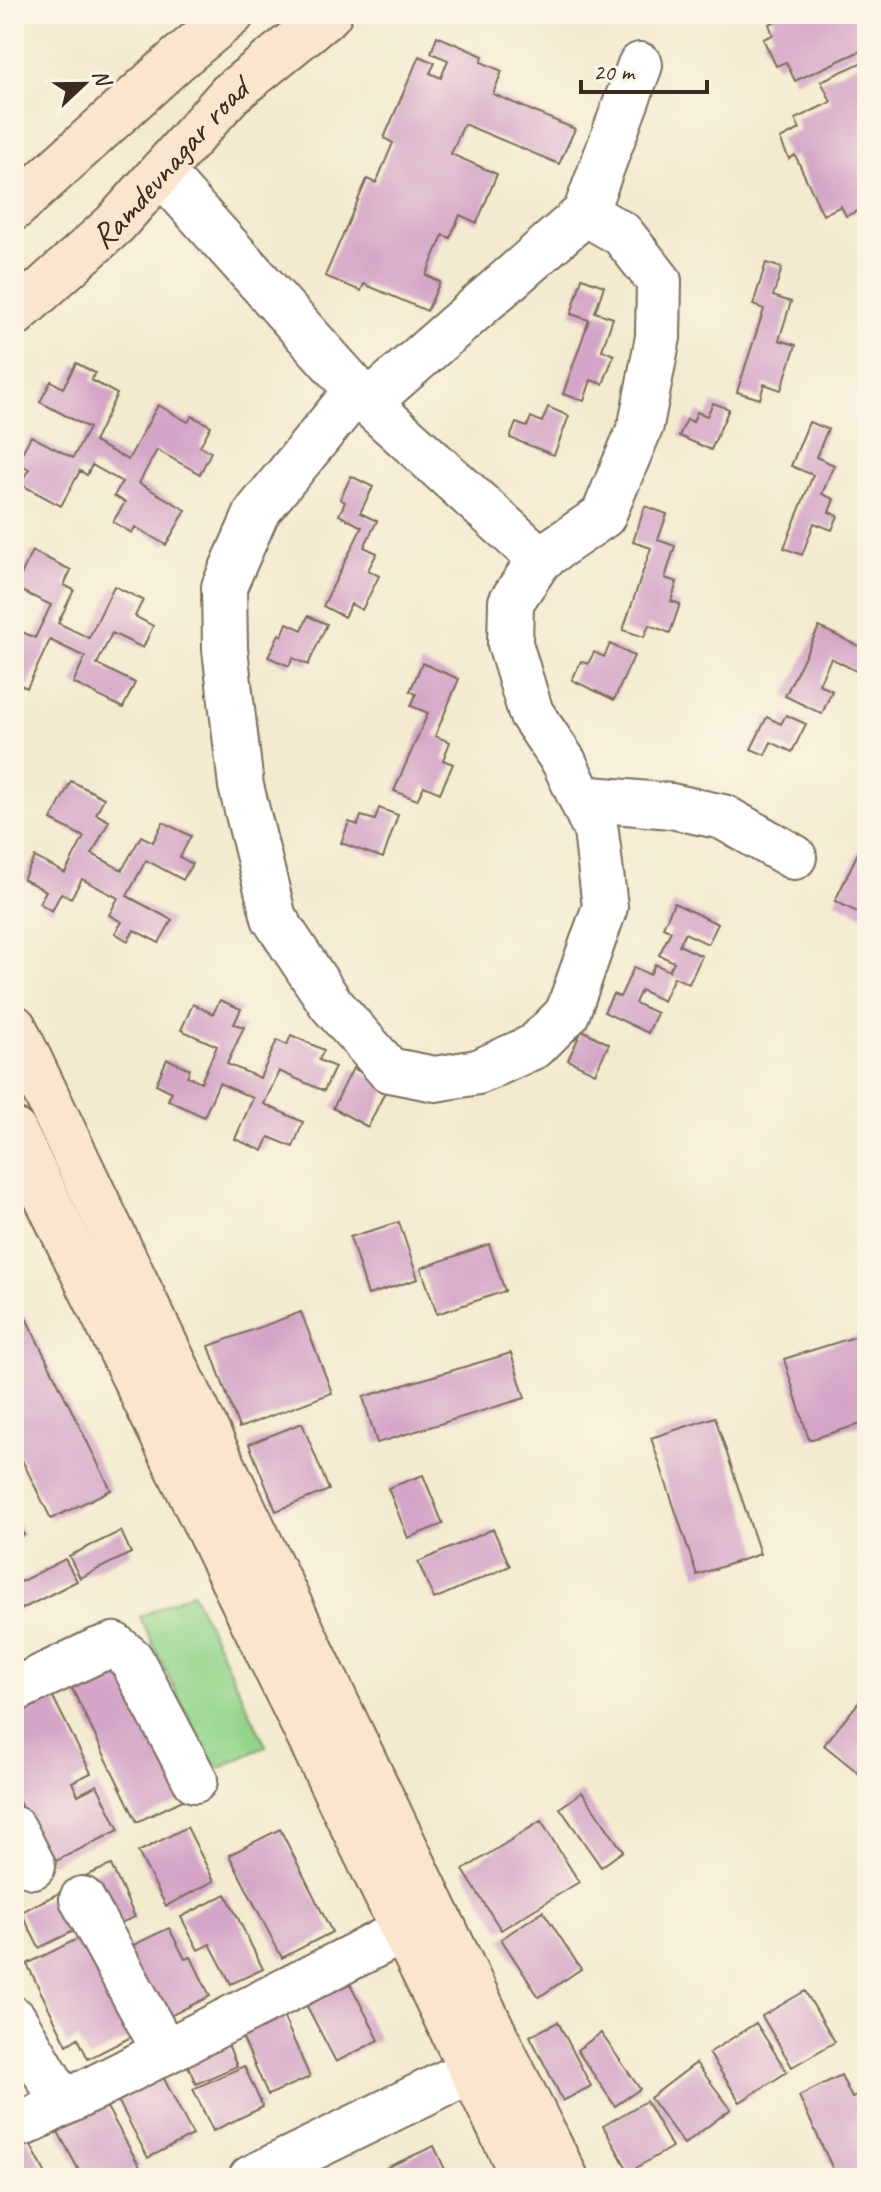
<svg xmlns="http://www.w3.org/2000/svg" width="881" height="2192" font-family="Caveat,sans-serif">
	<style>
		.green { fill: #93d48b; stroke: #677f54; stroke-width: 2 }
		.building { fill: #d4a5c7 }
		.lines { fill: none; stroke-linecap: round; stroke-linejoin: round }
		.street-casing { stroke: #7b6d5c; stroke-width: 48 }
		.secondary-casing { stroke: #7b6d5c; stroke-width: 48 }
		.street { stroke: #fff; stroke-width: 44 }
		.secondary { stroke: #fbe5cf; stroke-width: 44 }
		.labels { text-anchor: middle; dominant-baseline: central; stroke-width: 6; stroke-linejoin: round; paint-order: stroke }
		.street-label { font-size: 34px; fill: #3b2a1e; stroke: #fcf5e5 }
	</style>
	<rect width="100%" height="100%" fill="#fcf5e5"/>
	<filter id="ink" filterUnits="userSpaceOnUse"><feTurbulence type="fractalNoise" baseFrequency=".0125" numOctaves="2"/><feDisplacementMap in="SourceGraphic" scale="16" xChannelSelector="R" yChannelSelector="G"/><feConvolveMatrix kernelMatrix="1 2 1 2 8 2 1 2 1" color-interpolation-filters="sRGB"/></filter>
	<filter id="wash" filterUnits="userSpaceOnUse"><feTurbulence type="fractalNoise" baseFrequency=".006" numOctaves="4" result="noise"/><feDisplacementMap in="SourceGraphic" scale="32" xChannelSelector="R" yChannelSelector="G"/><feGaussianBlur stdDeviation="1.8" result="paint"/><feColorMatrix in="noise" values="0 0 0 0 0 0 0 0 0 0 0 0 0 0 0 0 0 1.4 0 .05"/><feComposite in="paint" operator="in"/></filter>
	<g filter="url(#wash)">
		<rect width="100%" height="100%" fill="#f3eacf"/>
		<path class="green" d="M192,1592L266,1746L214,1771L140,1617Z"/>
		<g id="blocks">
			<path class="building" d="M771,14H858L867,35V48L795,81L786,62L776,66L763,39L773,35L769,24L774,22Z
				M437,36L483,56L481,62L502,71L493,94L575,129L559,164L464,124L451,154L497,174L477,223L460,215L450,238L443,235L426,275L440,282L427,311L364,284L361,291L325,276L367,179L376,183L393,143L384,138L419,56L435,63L430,73L441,78L448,60L431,53Z
				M867,60V207L846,216L841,206L823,215L795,155L789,159L780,139L800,129L795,119L831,102L821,81Z
				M766,263L782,268L773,296L791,302L779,340L796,345L781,390L764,384L760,399L737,392L764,309L753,305Z
				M582,278L604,286L595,312L613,318L602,350L614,355L603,384L591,380L584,401L563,394L589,320L571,314Z
				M76,363L95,373L91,380L117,394L94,442L128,460L158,405L188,422L192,416L211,426L200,446L211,452L200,474L157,450L139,483L186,510L166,545L135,527L132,533L113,522L125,502L114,496L122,482L92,465L87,475L80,471L61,506L20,484L29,469L17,462L31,436L73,458L89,428L40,402L51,381L63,388Z
				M713,403L729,409L711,450L679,436L687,419L693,422L697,412L707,416Z
				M548,407L569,416L554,455L510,438L516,423L527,427L531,417L542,422Z
				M809,422L828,429L816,457L834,465L822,494L834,499L829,512L838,516L832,530L814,523L802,555L784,548L813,475L791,466Z
				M351,476L373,487L360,513L377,521L364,547L377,553L368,570L379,576L362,610L351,604L344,617L323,606L362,527L339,515L345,502L340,499Z
				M645,506L667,514L658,540L675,546L665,578L677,582L671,601L680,604L670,633L649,625L644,637L623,630L651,548L633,542Z
				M32,551L71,570L64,585L74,590L58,623L89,638L114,586L143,600L135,616L153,626L143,648L112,633L97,664L135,683L123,708L73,683L85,657L50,640L27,688L14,682V628L35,638L51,605L15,588Z
				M308,616L327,624L308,665L293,658L289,666L268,657L279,634L282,636L287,623L302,630Z
				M819,627L867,650L858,672L831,658L819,684L832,691L822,714L785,696Z
				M610,644L634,656L614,700L572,680L581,661L588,664L594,652L604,657Z
				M422,663L459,679L435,736L450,742L443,760L453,764L440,793L424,786L417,800L394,791L428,713L411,706L416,694L410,691Z
				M786,715L806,724L792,752L771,742L765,755L751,749L767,717L781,724Z
				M71,781L104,798L96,814L109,821L92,854L122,870L141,836L153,842L163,822L191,836L180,857L192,864L183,880L146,860L127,896L172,920L159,943L134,930L128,941L115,933L122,922L109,915L118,898L82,879L71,898L61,893L52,911L39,903L46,891L23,879L35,857L65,873L84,837L51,820Z
				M379,808L398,815L383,858L341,843L349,822L358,825L361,816L375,820Z
				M864,840L867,841V917L835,901Z
				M674,903L718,924L708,944L685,933L679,945L702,956L689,984L674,977L663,1001L641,990L635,1003L657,1013L648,1033L604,1012L613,994L620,997L634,967L650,975L655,964L669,971L674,962L659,955L671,931L663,927Z
				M220,1000L241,1009L234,1024L244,1027L227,1064L260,1078L277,1040L287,1045L291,1035L324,1050L319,1060L335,1067L324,1091L279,1071L264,1104L303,1122L293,1147L269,1137L263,1151L235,1139L253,1098L219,1083L204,1117L168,1100L172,1092L156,1084L167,1059L190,1069L187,1076L201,1082L217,1046L181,1030L193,1004L213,1014Z
				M582,1030L609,1044L595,1073L568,1060Z
				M353,1068L388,1086L368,1127L333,1108Z
				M399,1222L418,1279L368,1295L350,1237Z
				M489,1244L505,1291L437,1314L421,1268Z
				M301,1312L332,1393L239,1428L209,1346Z
				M25,1316L111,1490L51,1519L14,1444V1322Z
				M867,1333V1422L809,1440L784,1359Z
				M511,1353L525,1398L377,1443L363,1397Z
				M715,1417L760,1554L697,1575L651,1438Z
				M302,1423L329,1490L276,1511L249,1444Z
				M423,1475L443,1524L408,1538L388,1488Z
				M14,1515L24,1535L14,1540Z
				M493,1529L510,1566L434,1599L418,1562Z
				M121,1531L131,1553L80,1578L69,1556Z
				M65,1559L77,1581L14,1613V1585Z
				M114,1647L187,1798L137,1822L64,1672Z
				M47,1685L91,1773L72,1782L78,1795L97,1785L119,1830L50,1864L14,1792V1696Z
				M867,1692V1780L824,1745Z
				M582,1792L623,1851L601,1867L560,1808Z
				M541,1821L579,1882L501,1930L463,1870Z
				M187,1827L214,1881L166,1906L138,1852Z
				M280,1829L332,1932L282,1958L229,1855Z
				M111,1865L135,1917L106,1929L83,1877Z
				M67,1889L84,1926L39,1948L21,1912Z
				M226,1894L263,1969L231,1984L210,1944L198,1950L181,1917Z
				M543,1911L581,1969L539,1997L501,1939Z
				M169,1928L185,1959L191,1957L210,1996L160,2021L125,1949Z
				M83,1936L133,2036L88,2059L78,2038L67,2045L27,1964Z
				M342,1968L379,2040L336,2062L299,1991Z
				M805,1991L835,2042L792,2067L762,2016Z
				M277,2002L310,2077L268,2095L235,2021Z
				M558,2022L591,2086L563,2101L530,2036Z
				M756,2023L787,2072L740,2102L709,2053Z
				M223,2032L237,2066L196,2084L184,2057Z
				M601,2033L640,2089L615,2106L577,2050Z
				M155,2061L193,2135L148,2158L110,2085Z
				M696,2063L731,2109L684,2144L650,2098Z
				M244,2066L263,2107L213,2131L193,2089Z
				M841,2075L852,2098L861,2093L867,2107V2178H837L799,2096Z
				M98,2091L140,2167L120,2178H83L50,2117Z
				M646,2101L672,2147L629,2172L603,2126Z
				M26,2136L48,2178H14V2143Z
				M434,2146L449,2178H364Z"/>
		</g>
	</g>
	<g filter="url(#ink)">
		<use href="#blocks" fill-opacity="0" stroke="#7b6d5c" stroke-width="2"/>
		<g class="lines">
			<g class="street-casing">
				<path id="street" d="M161,172L368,403L540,559
					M585,213L640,65
					M357,390L257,512L224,587L225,649L241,786L274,918L331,1004L389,1070L435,1079L478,1072L535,1046L567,1014L605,907L596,831L564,762L531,713L510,644L511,602L540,559L603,516L641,425L658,337L659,281L622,234L585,213L368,403
					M581,798L671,806L723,817L794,857
					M14,1690L96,1651L114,1645L131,1659L195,1780
					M14,1829L33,1866
					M82,1899L165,2052
					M14,2019L63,2103
					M25,2123L403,1931
					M251,2178L472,2070L505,2056"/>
			</g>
			<g class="secondary-casing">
				<g id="secondary">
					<path d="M14,208L178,59L232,14"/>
					<path id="s1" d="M14,315L115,224L230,94L329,14"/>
					<path d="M14,1027L505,2056L566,2178"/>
					<path d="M14,1131L524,2178"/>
				</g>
			</g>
			<use href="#street" class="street"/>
			<use href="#secondary" class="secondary"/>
		</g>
	</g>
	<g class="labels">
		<g class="street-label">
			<text stroke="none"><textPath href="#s1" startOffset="218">Ramdevnagar road</textPath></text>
		</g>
	</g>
	<rect width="881" height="2192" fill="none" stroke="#fcf5e5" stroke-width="48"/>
	<g transform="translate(84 84) rotate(68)" stroke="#fcf5e5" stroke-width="6" paint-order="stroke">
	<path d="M0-6L14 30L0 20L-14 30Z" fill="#3b2a1e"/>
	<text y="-12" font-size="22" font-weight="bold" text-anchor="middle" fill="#3b2a1e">N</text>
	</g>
	<path d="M581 80v12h126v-12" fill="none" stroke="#3b2a1e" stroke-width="4"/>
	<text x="593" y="80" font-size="24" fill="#3b2a1e" stroke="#fcf5e5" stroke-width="6" paint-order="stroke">20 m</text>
</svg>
